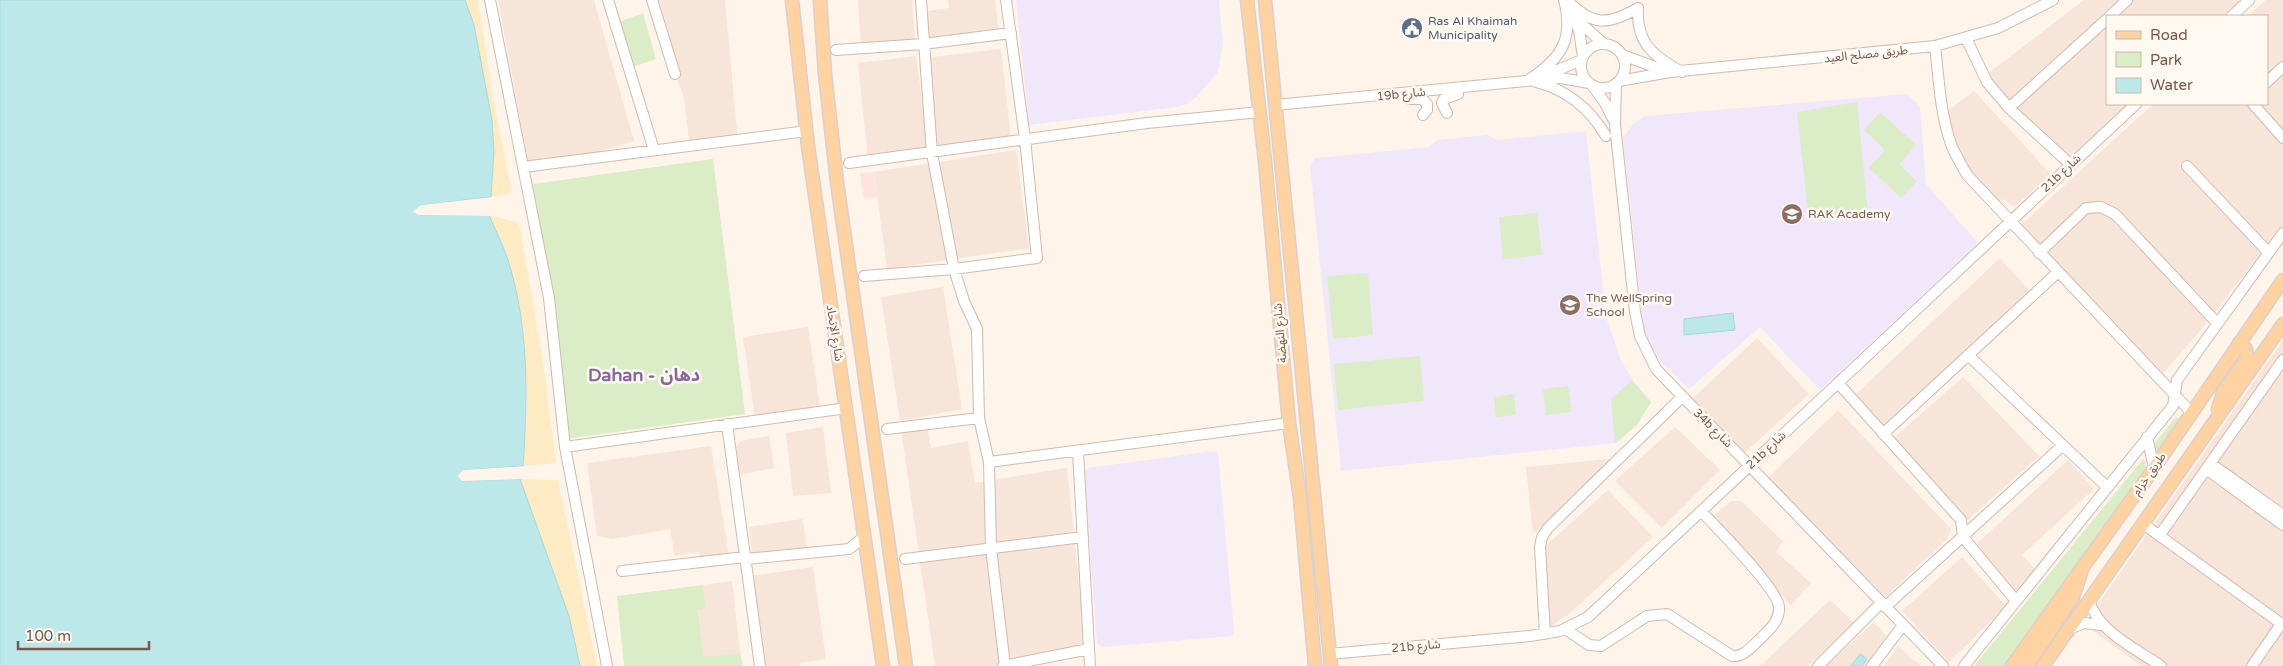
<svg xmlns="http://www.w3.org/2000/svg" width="2283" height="666" font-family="'Varela Round','Noto Sans Arabic',sans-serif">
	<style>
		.residential { fill: #f6e5d8 }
		.commercial { fill: #fee4de }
		.education { fill: #f1e7fb }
		.green { fill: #daedc7 }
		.sand { fill: #feebc4 }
		.water { fill: #bde8e9; stroke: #a2d9dc }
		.pier { fill: #fef4ea }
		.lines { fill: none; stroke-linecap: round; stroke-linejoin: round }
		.minor-casing { stroke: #d2baae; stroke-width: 12 }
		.major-casing { stroke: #dad0cd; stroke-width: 15 }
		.minor { stroke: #fff; stroke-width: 10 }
		.major { stroke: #ffd2a1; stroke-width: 12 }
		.labels { text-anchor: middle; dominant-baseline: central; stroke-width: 5; stroke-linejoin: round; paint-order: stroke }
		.service-label { font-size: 12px; fill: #4e5e75; stroke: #fff9f2; text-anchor: start }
		.street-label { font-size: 12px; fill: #7b574b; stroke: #fff9f2 }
		.education-label { font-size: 12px; fill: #785e54; stroke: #fff9f2; text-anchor: start }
		.district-label { font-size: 18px; font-weight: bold; fill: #86679e; stroke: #fff9f2 }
	</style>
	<rect width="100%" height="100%" fill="#fef4ea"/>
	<path class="residential" d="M498,0H594L634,141L530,173Z
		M656,0H725L738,142L690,149L684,98L662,37Z
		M858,0H912L915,42L861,48Z
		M948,0H995L1000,41L924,48L920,12L949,8Z
		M2084,0H2248L2229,16H2107V104H2131L2067,164L1986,75Z
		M2266,0H2283V225L2199,332L2160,377L2020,226L2153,104H2267V16H2248Z
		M1001,49L1012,146L938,154L924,58Z
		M916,56L929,150L868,159L858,63Z
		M1974,91L2051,174L2014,207L2004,199L1995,203L1964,168L1967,162L1951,142L1946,112Z
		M1016,150L1029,248L887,269L874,172Z
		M2000,258L2029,290L1882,428L1854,396Z
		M943,287L962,409L900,421L881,297Z
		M808,327L820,406L755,416L743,337Z
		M1757,338L1809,394L1740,457L1689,402Z
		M2283,340V666H2141L2084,624Z
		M1963,377L2039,456L1965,522L1889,442Z
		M1838,410L1951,529L1947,539L1885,597L1768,478Z
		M927,426L931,448L968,441L975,483L1067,468L1086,652L1031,661L1032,666H935L901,429Z
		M823,427L831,493L793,496L786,433Z
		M1675,427L1720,470L1662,528L1615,481Z
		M769,436L774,468L740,475L735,448L741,441Z
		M711,446L730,562L701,567L699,552L675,556L670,529L612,539L597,536L587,463Z
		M1610,459L1611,463L1533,534L1526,467Z
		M2068,460L2094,489L2022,555L2035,569L2012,595L1971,549Z
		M1608,490L1653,537L1568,615L1548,628L1542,549Z
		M1731,501H1741L1783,541L1776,552L1811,583L1791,605L1706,522Z
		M802,519L809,554L753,562L749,527Z
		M1962,557L2006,606L1949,662L1902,611Z
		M813,567L826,659L799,663V666H763L751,576Z
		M732,581L740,653L703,658L698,609L706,608L703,585Z
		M1830,600L1854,623L1808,666H1760Z
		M1874,622L1889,639L1868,666H1826Z
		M1898,646L1921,666H1884Z"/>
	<path class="commercial" d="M874,172L877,197L864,199L860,173Z"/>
	<path class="education" d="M1016,0H1219L1223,43L1218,72L1196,97L1187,104L1177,107L1029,125Z
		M1907,94L1920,107L1926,184L1978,243L1820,390L1760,327L1689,389L1657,357L1644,333L1623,138L1633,124L1645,116Z
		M1586,131L1606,317L1621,361L1634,382L1651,402L1637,425L1617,443L1341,471L1310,165L1315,158L1429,147L1437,140L1488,135L1497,140Z
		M1213,451L1218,452L1234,630L1232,636L1102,647L1097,643L1084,472L1088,468Z"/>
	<path class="green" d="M643,13L656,59L632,67L619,22Z
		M1857,102L1868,214L1809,220L1797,112Z
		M1880,112L1916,145L1899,164L1917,181L1901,198L1869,168L1885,150L1864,130Z
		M713,159L745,414L565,439L543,282L530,211L533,184Z
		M1537,213L1542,255L1503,259L1499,217Z
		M1368,273L1373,335L1333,339L1327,276Z
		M1420,356L1424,401L1338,410L1334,364Z
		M1632,380L1651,402L1637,425L1615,443L1611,399Z
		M1568,386L1572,412L1546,415L1543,389Z
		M1514,394L1516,415L1496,417L1494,397Z
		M2176,417L2179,419L2154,455L2153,445Z
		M2143,459L2146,462L2145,467L2005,666H1974Z
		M703,585L706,608L698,610L703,657L740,653L743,666H624L617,596Z"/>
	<path class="sand" d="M465,0H478L492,92L512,193L491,197L494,150L474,25Z
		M489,215L519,223L542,354L556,463L523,466L527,420L525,359L507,258Z
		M520,479L558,480L597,666H580L569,616Z"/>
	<path class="water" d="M0,0H465L474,25L492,120L494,152L491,197L421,205L412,212L420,215H489C495,229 502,243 507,257C529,324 528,397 523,466L463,470L457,476L462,481L520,479L569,616L580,666H0Z
		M1733,313L1735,330L1684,335V319Z
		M1860,654L1867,659L1862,666H1851Z"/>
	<path class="pier" d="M493,197L491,200L422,208L417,211L490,213L492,216L419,215L412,212L421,205Z
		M526,466L524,468L464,473L460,476L463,478L520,477L523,479L462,481L457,476L463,470Z"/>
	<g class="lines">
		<g class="minor-casing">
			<path id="minor" d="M490,0L549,298L565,447L607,666
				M608,0L654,150
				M652,0L675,74
				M921,0L932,153L954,269L964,301L977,329L979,418L989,462L991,548L1005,666
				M1567,0C1592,26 1607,26 1638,8
				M1569,8L1579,30L1583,57
				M1638,8C1636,43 1653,56 1682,72
				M2110,16L2127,0
				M2232,16L2249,0
				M1577,20L1604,44
				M1966,38L1987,82L2009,108L2070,164
				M1581 66a22 22 0 1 1 44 0a22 22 0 1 1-44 0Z
				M1935,46C1939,79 1940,113 1951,144C1955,155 1962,165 1967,175L2191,412
				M836,50L923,44L1011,33
				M1622,55L1669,72
				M1545,75L1582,60
				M1530,79C1562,58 1574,38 1564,0
				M1619,81L1670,72L1935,46L1998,28L2053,0
				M1536,82C1568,90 1590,109 1606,136
				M2267,82L2283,67
				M1616,84L1615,125L1635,312L1640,336L1656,369L1943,666
				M1592,85L1605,103L1613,119
				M1409,99H1422L1427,104V110L1423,115
				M2253,104L2283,138
				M1275,105L1546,79L1561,78L1589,83
				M2009,108L2107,19
				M1447,113L1442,103L1444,99L1458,94
				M849,163L1147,123L1260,112
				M2187,166L2268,252
				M523,167L807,131
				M2039,253L2086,208L2101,207L2115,214L2217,323
				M864,276L954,269L1037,258L1025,139L1006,0
				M1968,355L2107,487
				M1838,383L1961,520L1963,537L2016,601
				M727,424L760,666
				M887,429L979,418
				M1883,434L2058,272
				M2147,437L2154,468
				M565,447L847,408
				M1078,452L1090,666
				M989,462L1289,423
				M2210,463L2283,515
				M2206,469L2283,525
				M2142,523L2283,625
				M2159,536L2283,360
				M746,559L849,549L864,537
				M905,559L1083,537
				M622,571L745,557
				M2089,600C2098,632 2135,648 2161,666
				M1885,607L2062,446
				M1565,629L1589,645L1601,646L1647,616L1667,614L1732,656C1743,658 1752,646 1760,639C1769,630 1780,621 1779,607C1778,589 1716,527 1701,511
				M2069,629L2084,623L2101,625
				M1545,634L1540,547L1542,537L1548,528L1682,397
				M1329,654L1530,636L1560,631L1588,617L2136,104
				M1003,666L1089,649
				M1818,666L1881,603
				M1872,666L1903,625
				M1964,666L2173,406L2177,380L2283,233
				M2252,666L2281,624"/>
		</g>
		<g class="major-casing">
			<path id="major" d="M792,0L808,146L883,666
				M820,0L825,74L837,182L906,666
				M1247,0L1265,161L1289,423L1300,498L1315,666
				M1265,0L1331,666
				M2218,409L2223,393L2247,358L2246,349L2239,343
				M2012,666L2154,468L2283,280
				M2027,666L2073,597L2081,573
				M2043,666L2283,324"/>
		</g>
		<use href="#minor" class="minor"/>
		<use href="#major" class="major"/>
	</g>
	<defs>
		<g id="civic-disc" transform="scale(1.125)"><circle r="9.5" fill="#5c6f8a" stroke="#fff9f2"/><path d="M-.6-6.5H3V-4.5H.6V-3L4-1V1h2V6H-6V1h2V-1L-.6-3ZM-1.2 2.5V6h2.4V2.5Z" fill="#fff"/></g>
		<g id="school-disc" transform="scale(1.125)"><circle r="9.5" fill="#8d6e63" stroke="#fff9f2"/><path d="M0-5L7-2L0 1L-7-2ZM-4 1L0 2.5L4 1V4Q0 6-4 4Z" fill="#fff"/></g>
	</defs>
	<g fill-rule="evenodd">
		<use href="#civic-disc" x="1412" y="28"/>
		<use href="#school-disc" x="1792" y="214"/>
		<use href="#school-disc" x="1570" y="305"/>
	</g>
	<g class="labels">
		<g class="service-label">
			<text x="1428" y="21">Ras Al Khaimah<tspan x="1428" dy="14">Municipality</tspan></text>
		</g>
		<g class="street-label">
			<text transform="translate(1866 54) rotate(-6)">طريق مصلح العيد</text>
			<text transform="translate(1401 94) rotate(-6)">19b شارع</text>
			<text transform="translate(2061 173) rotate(-43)">21b شارع</text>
			<text transform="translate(835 333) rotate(81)">شارع الإتحاد</text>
			<text transform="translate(1280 333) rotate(-95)">شارع النهضة</text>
			<text transform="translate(1713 428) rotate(45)">34b شارع</text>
			<text transform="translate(1766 450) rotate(-43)">21b شارع</text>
			<text transform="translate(2149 474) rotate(-55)">طريق خزام</text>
			<text transform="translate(1416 646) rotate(-5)">21b شارع</text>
		</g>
		<g class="education-label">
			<text x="1808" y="214">RAK Academy</text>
			<text x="1586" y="298">The WellSpring<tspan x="1586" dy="14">School</tspan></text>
		</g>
		<g class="district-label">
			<text x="644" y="375">Dahan - دهان</text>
		</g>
	</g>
	<rect x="2106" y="15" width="162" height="90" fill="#fff9f2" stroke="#cab8af"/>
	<rect x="2116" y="31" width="25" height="8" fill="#ffd2a1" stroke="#cab8af"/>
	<text x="2150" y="40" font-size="15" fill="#7b574b">Road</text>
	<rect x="2116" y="52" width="25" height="15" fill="#daedc7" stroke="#cab8af"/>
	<text x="2150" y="65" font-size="15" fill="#7b574b">Park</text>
	<rect x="2116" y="78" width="25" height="15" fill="#bde8e9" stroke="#cab8af"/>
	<text x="2150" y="90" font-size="15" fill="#7b574b">Water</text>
	<path d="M18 641v8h131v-8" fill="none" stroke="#7b574b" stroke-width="2.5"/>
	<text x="25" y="641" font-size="15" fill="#7b574b" stroke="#fff9f2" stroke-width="4" paint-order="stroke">100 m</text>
</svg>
